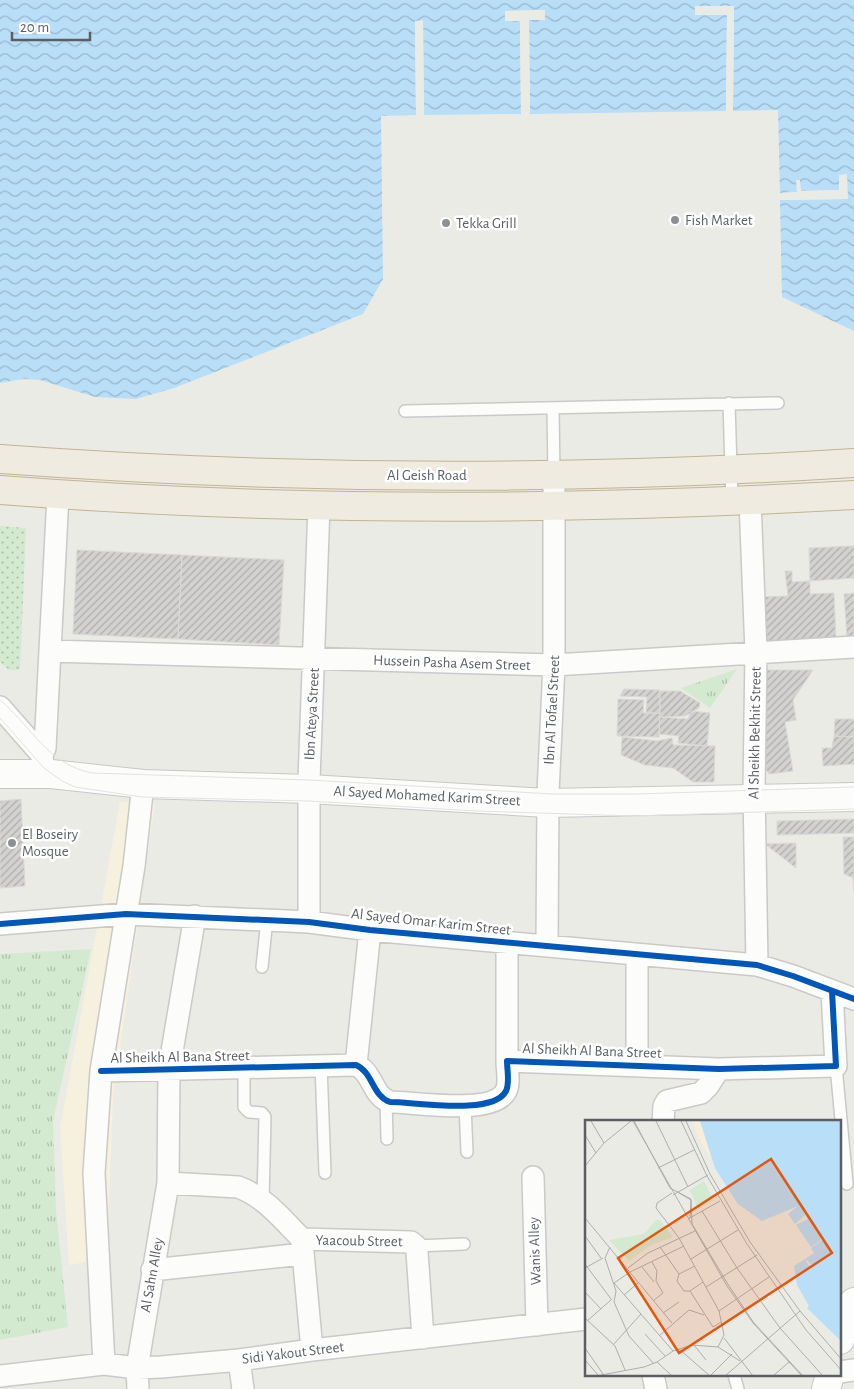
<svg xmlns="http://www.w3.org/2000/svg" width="854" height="1389" font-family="'Alegreya Sans',sans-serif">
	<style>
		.commercial { fill: #f6f0de }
		.grass { fill: url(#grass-tufts) }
		.garden { fill: url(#garden-dots) }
		.water { fill: url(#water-waves) }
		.pier { fill: #ebebe6 }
		.building { fill: url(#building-hatch); stroke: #dad9d5 }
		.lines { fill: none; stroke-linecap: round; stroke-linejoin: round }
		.lane-casing { stroke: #c9c9c8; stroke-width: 14 }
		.street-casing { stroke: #c9c9c8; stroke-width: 24 }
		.secondary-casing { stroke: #c7c8c6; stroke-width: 30 }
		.highway-casing { stroke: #c3b392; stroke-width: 30 }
		.lane { stroke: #fcfcfb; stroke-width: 11 }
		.street { stroke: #fcfcfb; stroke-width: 21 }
		.secondary { stroke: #fcfcfb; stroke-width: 28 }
		.highway { stroke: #efebe0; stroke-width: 28 }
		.tram { stroke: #e2e2e2; stroke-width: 1 }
		.cycleway-casing { stroke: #fff; stroke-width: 9 }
		.cycleway { stroke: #0057b8; stroke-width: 6 }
		.poi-dot { fill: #8d9092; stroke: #fff; stroke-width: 2 }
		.labels { text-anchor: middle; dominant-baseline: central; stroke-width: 5; stroke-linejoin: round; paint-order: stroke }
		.poi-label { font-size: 15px; fill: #5b5f64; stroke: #fff; text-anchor: start }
		.street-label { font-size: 15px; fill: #5b5f64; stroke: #fff }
		.inset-road { fill: none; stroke: #adafae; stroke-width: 1 }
		.view { fill: #e15910; fill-opacity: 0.15; stroke: #e15910; stroke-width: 2.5 }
		.inset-edge { fill: none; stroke: #5b5f64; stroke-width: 2.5 }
	</style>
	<defs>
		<pattern id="grass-tufts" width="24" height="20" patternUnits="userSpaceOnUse" patternTransform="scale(1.25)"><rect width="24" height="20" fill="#d3e9d0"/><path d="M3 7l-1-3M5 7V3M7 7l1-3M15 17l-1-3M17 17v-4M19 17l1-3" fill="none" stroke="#aec0ac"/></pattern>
		<pattern id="garden-dots" width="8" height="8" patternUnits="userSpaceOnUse" patternTransform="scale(1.25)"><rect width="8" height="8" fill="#d3e9d0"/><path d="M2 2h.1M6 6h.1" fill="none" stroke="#aec0ac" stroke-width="1.8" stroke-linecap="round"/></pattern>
		<pattern id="water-waves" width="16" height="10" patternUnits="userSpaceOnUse" patternTransform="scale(1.25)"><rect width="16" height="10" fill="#b8def8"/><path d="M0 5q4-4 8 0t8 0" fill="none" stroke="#99b7cc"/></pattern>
		<pattern id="building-hatch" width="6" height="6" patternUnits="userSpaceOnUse" patternTransform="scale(1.25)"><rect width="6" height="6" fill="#d3d2d0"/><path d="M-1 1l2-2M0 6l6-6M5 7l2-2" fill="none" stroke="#aeaeac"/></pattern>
	</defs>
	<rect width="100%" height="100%" fill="#ebebe6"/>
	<path class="commercial" d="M120,802L155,803L113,1096L107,1258L69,1265L60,1128Z"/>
	<path class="grass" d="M737,669L710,708L681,688Z
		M91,949L53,1121L56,1210L68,1327L0,1340V954Z"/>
	<path class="garden" d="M0,526L26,528L20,670H9L0,662Z"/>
	<path class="water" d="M0,0H854V331L782,297L780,200L847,199V175H839V190L801,191L797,180V192L780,193L778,110L733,111L734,6H695V15H727L726,111L530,114L529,20H544V10L505,11V21H520L521,114L424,115L423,21H415L416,115L381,116L383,279L363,314L174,388L136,399L95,397L40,380L23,379L0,383Z"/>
	<path class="pier" d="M695,6H734L733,111H731V8H697L698,12L729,14L728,111H726L727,15H695Z
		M545,10V20H529L530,114H528L527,20L529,18L542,17V13H507V18H520L522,20L523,114H521L520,21H505V11Z
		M423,20L424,115H422L421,23H418L419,115H416L415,21Z
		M847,174L848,199L780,200V198L845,196V177H842L840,193L780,195V193L797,192L796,180H800L801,191L839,190V175Z"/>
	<path class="building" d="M854,546V578L810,581L809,548Z
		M77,550L182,555L178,639L73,634Z
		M182,555L284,560L279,645L178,639Z
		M785,571H792V582L810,581V594L834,593L836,643L762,645L760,597L788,596Z
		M854,593V643L847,638L844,594Z
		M763,670H813L793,700L796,720L785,722L793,771L769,774L762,764Z
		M624,689L660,690V713H646L647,697L620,696Z
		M659,691H680L700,703L699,708L685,716L660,717Z
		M618,699L644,700L643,713H660L659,737L617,736Z
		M691,711L710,713L707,746L678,743L679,736L659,734L660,717L688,719Z
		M835,719H854V737L834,736Z
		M834,736L854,737V764L823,766L822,748H832Z
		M622,737L657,741L672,738L673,745L715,746L714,782H693L673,768L645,765L621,755Z
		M21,799L25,886L0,888V801Z
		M854,819V833L777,835V821Z
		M843,837H854V893L853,878L844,874Z
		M796,843V868L765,844Z"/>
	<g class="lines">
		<g class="lane-casing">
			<path id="lane" d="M729,403L732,502
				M553,408L554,475
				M405,411L778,403
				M262,967L267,919
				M321,1065L325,1173
				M836,1066L847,1184
				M244,1068V1107L249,1112L262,1113L265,1117L263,1201
				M386,1100L387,1139
				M465,1105L467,1152
				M416,1246L464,1244
				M734,1375L738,1389"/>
		</g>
		<g class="street-casing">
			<path id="street" d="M750,501L756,652L754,789L757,965
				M50,651L554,665L854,647
				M0,707L42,755
				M44,775L42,755L45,748L58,495
				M309,922V780L319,506
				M0,924L126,914L309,922L370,930L757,965L793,976L854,999
				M547,945L548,793L554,665V475
				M637,955V1066
				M507,1061V943
				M356,1065L370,930
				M101,1071L356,1065C373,1072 372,1096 390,1102C415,1102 493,1116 506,1091C510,1083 507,1070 507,1061L719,1069L836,1066L832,991
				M663,1122L664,1106L667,1101L701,1093L708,1086L719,1069
				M533,1177L537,1325
				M168,1183L238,1187C264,1196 283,1220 302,1239L411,1242L416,1246L417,1252L423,1338
				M302,1242L312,1350
				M152,1270L303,1254
				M239,1360L243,1389
				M104,1364L94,1173L101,1071L134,866L143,784
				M840,1372L854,1370
				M653,1375L656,1389
				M0,1376L104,1364L137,1368L161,1367L239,1360L312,1350L586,1319
				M138,1389L137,1368L168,1183L169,1069L195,916"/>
		</g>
		<g class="secondary-casing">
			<path id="secondary" d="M0,774H51L143,784L309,789L548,803L854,797
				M840,1340L854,1302
				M826,1389L830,1375"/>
		</g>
		<g class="highway-casing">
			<path id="highway" d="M0,459C284,480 570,481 854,463
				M0,490C284,512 569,511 854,495"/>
		</g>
		<use href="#lane" class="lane"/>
		<use href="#street" class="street"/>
		<use href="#secondary" class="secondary"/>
		<use href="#highway" class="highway"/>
		<path class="tram" d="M0,700C32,727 47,764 92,773L309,780L553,794H637L854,787
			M0,718L44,768L62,781L75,787L142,797L309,801L476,811L633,816L854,809"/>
		<g class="cycleway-casing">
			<path id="cycleway" d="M0,924L126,914L309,922L370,930L757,965L793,976L854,999
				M101,1071L356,1065C373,1072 372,1096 390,1102C415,1102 493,1116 506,1091C510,1083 507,1070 507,1061L719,1069L836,1066L832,991"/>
		</g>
		<use href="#cycleway" class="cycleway"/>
	</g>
	<g class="poi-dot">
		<circle cx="675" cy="220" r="5"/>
		<circle cx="446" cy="223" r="5"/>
		<circle cx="12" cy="843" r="5"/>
	</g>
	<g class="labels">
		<g class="poi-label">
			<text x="685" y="220">Fish Market</text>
			<text x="456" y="223">Tekka Grill</text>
			<text x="22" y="834">El Boseiry<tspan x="22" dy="17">Mosque</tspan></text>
		</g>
		<g class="street-label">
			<text x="427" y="475">Al Geish Road</text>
			<text transform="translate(452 663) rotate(2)">Hussein Pasha Asem Street</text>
			<text transform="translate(552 710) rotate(-87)">Ibn Al Tofael Street</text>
			<text transform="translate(312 714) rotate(-87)">Ibn Ateya Street</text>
			<text transform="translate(755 733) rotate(-89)">Al Sheikh Bekhit Street</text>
			<text transform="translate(427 796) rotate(3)">Al Sayed Mohamed Karim Street</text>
			<text transform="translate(431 922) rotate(6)">Al Sayed Omar Karim Street</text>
			<text transform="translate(592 1051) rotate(2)">Al Sheikh Al Bana Street</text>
			<text transform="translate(180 1057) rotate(-1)">Al Sheikh Al Bana Street</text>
			<text transform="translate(359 1241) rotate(1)">Yaacoub Street</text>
			<text transform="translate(535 1251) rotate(-92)">Wanis Alley</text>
			<text transform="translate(152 1275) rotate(-80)">Al Sahn Alley</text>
			<text transform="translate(293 1353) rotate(-7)">Sidi Yakout Street</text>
		</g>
	</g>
	<g transform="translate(585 1120)">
		<rect width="256" height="256" fill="#ebebe6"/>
		<path d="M71,100H75L88,117L66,125L44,141L24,120L59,114Z" fill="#d3e9d0"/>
		<path d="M106,1H115L126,35L123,36Z" fill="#f4eeda"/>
		<path d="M119,61L129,80L113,89L105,70Z" fill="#d3e9d0"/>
		<path d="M115,1H256V221L222,188L224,186L212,165L209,146L220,139L224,146L227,145L220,139L229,133L226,128L237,120L235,116L236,120L226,127L211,105L223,99L220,95L210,104L203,94L213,86L177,101L153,84L130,48Z" fill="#b8def8"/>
		<path class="inset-road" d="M6,1L19,23M48,1L142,166L168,203L217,256M49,1L85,68L106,79L107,104L144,166L169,203L218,256M71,1L103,67M96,1L122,56L162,124L221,210L257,251M101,1L125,54L165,122L215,191L257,240M0,15L11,33M0,46L19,23L46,1M73,48L109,30M87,73L72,83L71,88L94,118L134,191L139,215L133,227M94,73L106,80L105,98M88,75L123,55M117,91L152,148L195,208L238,256M0,98L87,203M103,99L135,81M0,116L16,138M25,127L20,138L31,171L29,182L44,216L69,244M75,127L94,154L92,161L99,171H105L128,207L136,202M106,139L153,110M67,142L72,151L71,161L78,173L68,181M0,144L26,179M57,147L69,162M0,148L18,138M43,148L63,133L110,111M94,154L110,146M121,167L172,135M105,171L118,162M0,172L16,189M39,175L53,163M134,191L184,157M78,193L94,182M0,198L30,226L40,250M2,201L27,179M60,214L80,236M74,216L104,190L119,195M139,218L168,256M28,225L56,194M109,225L121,240M0,228L18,254M94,229L125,256M88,231L29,163L45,152L99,126M0,240L13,255M72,242L87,256M11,256L59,247L72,242L88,231L107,225L133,227L155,241M125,256L147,234M140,256L215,191M188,256L204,242"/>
		<path class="view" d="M186,39L247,133L94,233L33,138Z"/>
		<rect width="256" height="256" class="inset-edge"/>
	</g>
	<path d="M12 32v8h78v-8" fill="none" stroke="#5b5f64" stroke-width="2.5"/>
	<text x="20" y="32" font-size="15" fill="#5b5f64" stroke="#ffffff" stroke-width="4" paint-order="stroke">20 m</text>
</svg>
